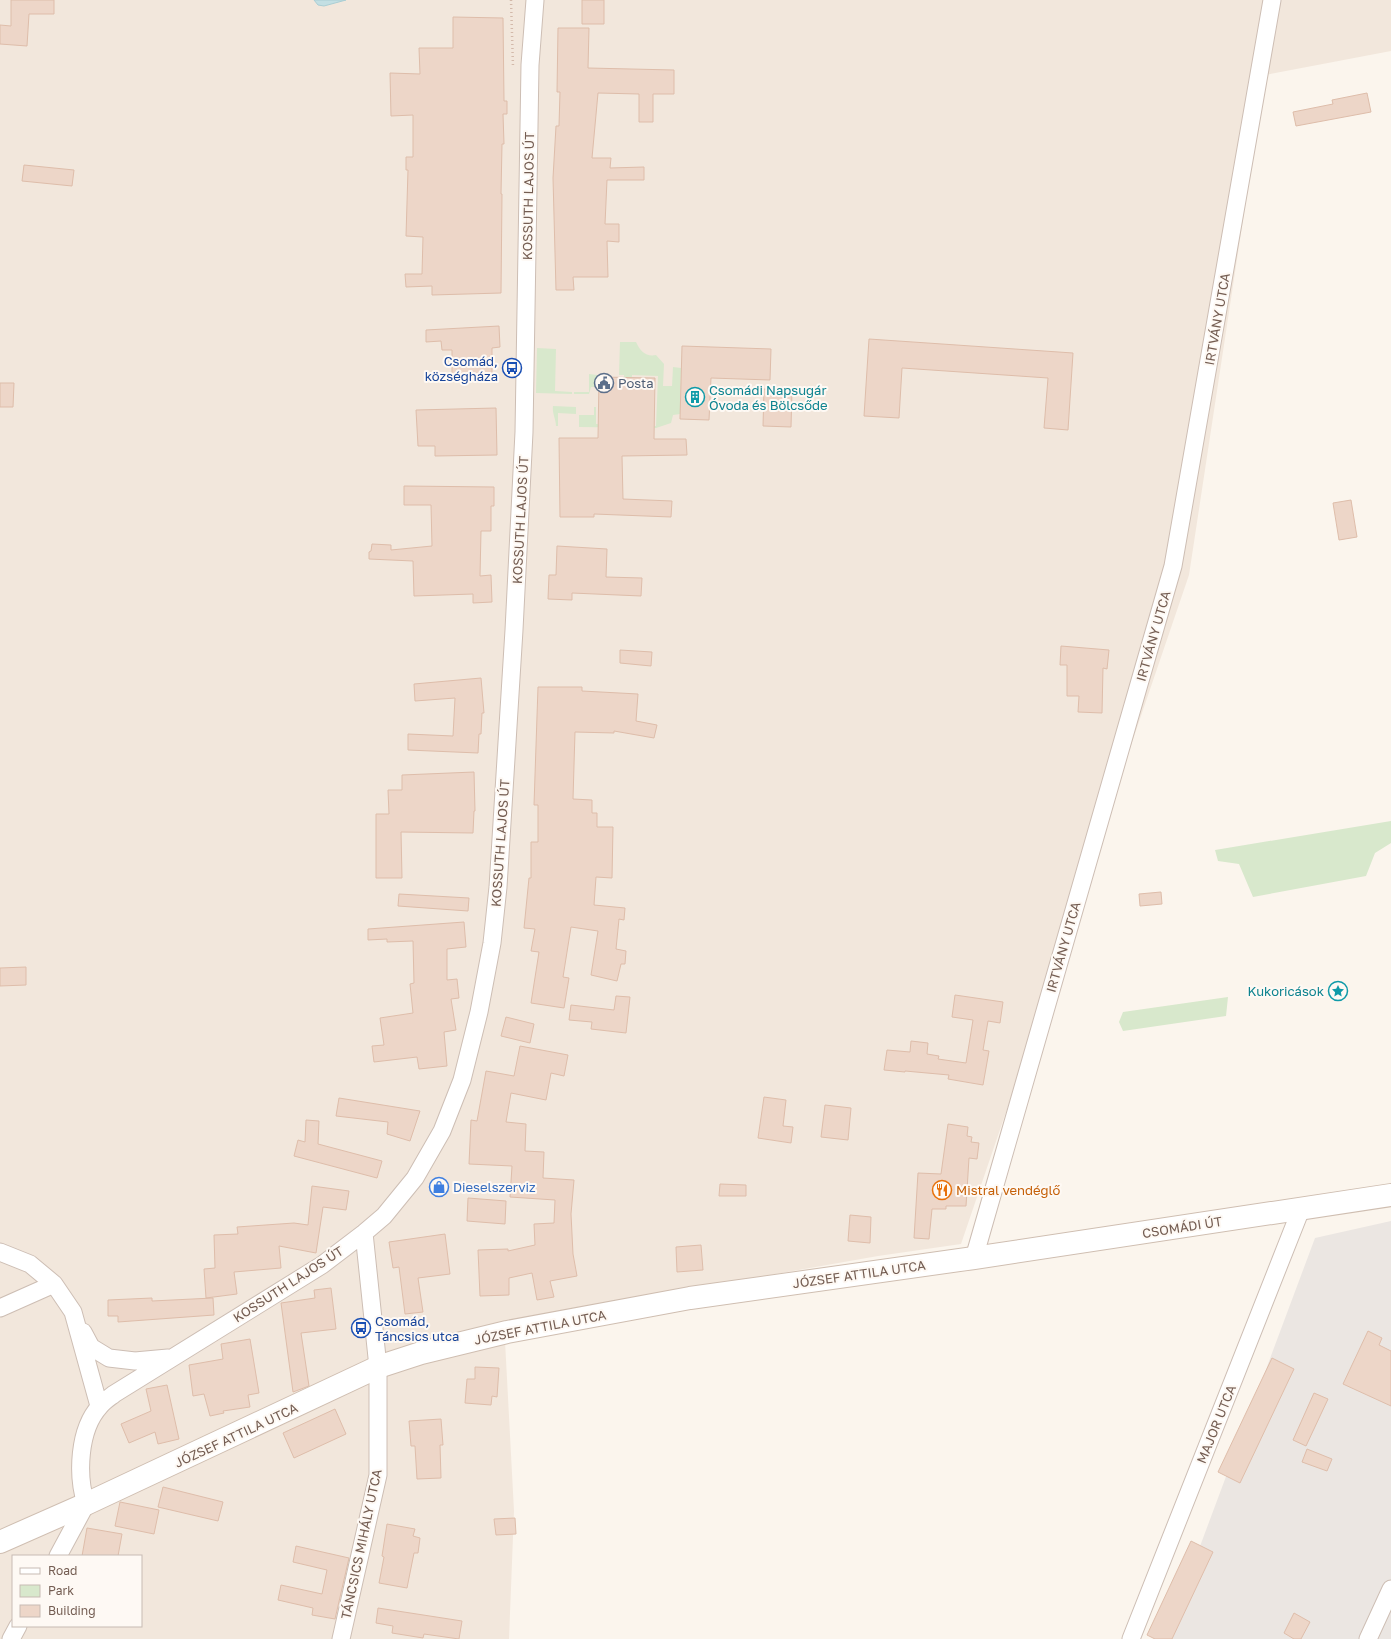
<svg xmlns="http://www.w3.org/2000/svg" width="1391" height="1639" viewBox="0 0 1391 1639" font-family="'Golos Text',sans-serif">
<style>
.residential{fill:#f2e7dc;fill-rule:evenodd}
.industrial{fill:#ebe6e2}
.green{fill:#d8e8cc}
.water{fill:#c3dfe3;stroke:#aaced4}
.building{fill:#edd6c8;stroke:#debdaa}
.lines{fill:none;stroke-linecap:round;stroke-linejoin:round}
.street-casing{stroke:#cdbeb4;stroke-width:19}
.secondary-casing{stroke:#cfbeb1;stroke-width:24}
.path{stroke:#d3b9aa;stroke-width:2.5;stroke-dasharray:1 3;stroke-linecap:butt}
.street{stroke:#fff;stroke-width:17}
.secondary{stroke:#fff;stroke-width:22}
.labels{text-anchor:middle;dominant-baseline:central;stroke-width:4;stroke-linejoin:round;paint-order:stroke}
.street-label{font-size:13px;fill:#745d52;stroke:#fef9f4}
.transit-label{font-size:13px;fill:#164399;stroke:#fef9f4;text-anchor:end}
.service-label{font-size:13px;fill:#4e5e75;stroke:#fef9f4;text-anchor:start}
.culture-label{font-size:13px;fill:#0d838f;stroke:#fef9f4;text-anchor:start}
.shop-label{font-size:13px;fill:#366cbe;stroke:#fef9f4;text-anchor:start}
.food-label{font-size:13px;fill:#c56008;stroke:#fef9f4;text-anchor:start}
</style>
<rect width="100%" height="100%" fill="#fbf5ed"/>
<path class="residential" d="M0 0H1391V51L1265 75 1189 575 961 1244 878 1256 504 1322 514 1511 509 1639H0ZM13 1556H141V1626H13Z"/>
<path class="industrial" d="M1391 1221V1639H1161L1193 1565 1315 1238Z"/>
<path class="green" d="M620 342H636C640 351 646 357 656 355L664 364 663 386H672L673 367 681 368 680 414 673 415 671 423 656 428 579 427V415H594V407H596V424L656 426 658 376 632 375 631 400H623L624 375H619Z
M537 348 556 349 555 391 572 392V394L536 393Z
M589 374 597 375V387H591L589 394H574V392H589Z
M553 406 576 407V414L558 413V426H556C556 419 552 414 553 406Z
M1391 821V843L1375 853 1366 876 1253 897 1239 864 1218 861 1215 850Z
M1228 997 1226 1016 1123 1031 1119 1022 1123 1012Z"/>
<path class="water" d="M314 0H346L324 6 318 5Z"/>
<path class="building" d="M11 0H54V14H29L27 46 0 44V25L11 26Z
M582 0H604V24H582Z
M453 17 503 18 504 101H507V114H503L504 144H502L501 194H502L501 293 432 295V286L406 287 405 274H422L423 237 406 236 408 170H406V157H413V115L391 116 390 73 420 74 419 48H453Z
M558 28H589L588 68 674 70V94H653V122H639V94L598 93 592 158H611L610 168 644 167V180H607L605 224H619V242L607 241 608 277H573L574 290H556L553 178 556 126H559L560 92H557Z
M1367 93 1371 112 1296 126 1293 112 1333 104 1332 100Z
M24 165 74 170 72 186 22 181Z
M499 326 500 347 492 348V375L452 376V350H442L441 341 426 342V330Z
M869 339 1073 353 1068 430 1044 428 1048 378 902 368 899 418 864 416Z
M682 346 771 349 770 380 711 378 709 420 680 419Z
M599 377 655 378 654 439H686L687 455 622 456 623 499 672 501 671 517 594 514V517H560L559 438H598Z
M0 383H14L13 407H0Z
M764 389 792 390 791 427 763 426Z
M496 408 497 455 435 456V446H418L416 410Z
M404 486 494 487V506H491V531H481L480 576 491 575 492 602 473 603V594L414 596 413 561 369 559V552L371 551 372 544 391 545V550L432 546 431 505H404Z
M1351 500 1357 537 1339 540 1333 503Z
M557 546 607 549 606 577 642 578 641 596 572 593V600L548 599 549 575H556Z
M1061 646 1109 650 1107 669 1103 668 1102 713 1078 712 1079 696H1067V665H1060Z
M620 650 652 652 651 666 620 663Z
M481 678 484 713H482L481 734H479L478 753 408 750V734L453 736 455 698 415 701 414 684Z
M538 687H582V691L638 694 636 721 657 725 654 738 614 731V733L575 732 573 799 592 800V813H597V827H613L612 878 596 877 594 905 625 908 624 920 619 919 616 949 626 951 625 964H621L617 981 591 975 598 931 571 927 563 977 569 978 564 1008 531 1003 539 952 531 951 535 929 524 928 529 878H531V842H538V805H534Z
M474 772 475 811H474L473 833 401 832 402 878H376V814H389L388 790H402V775Z
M1161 892 1162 904 1140 906 1139 894Z
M399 894 469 898 468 911 398 906Z
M464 922 466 947 447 949V980L457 979 459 998 451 999 456 1030 444 1032 447 1066 419 1069 417 1057 374 1062 372 1046 384 1045 380 1018 413 1013 410 984 414 983 413 941 387 942V939L368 940V929Z
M26 967V985L0 986V968Z
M955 995 1003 1002 1000 1023 988 1021 983 1050 989 1051 983 1085 948 1079 949 1075 905 1071V1072L884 1070 887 1050 910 1052 911 1041 928 1043 927 1054 939 1056 938 1059 966 1063 973 1020 952 1017Z
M616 996 630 997 626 1033 591 1029 592 1022 569 1020 571 1005 614 1010Z
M506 1017 534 1024 530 1043 501 1036Z
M520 1046 568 1055 564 1076 551 1073 546 1100 511 1093 506 1122 526 1124 525 1151 544 1152 543 1178 574 1180 571 1214 573 1254 577 1276 550 1281 554 1297 537 1300 532 1273 509 1278V1295L480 1296 478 1250 508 1249V1251L535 1245 534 1224 554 1223 555 1200 510 1197 512 1166 469 1164 471 1120 477 1121 486 1071 514 1076Z
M764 1097 786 1100 783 1126 793 1127 791 1143 758 1138Z
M339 1098 420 1111 410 1141 387 1134 388 1122 336 1116Z
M825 1105 851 1108 848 1140 821 1137Z
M306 1120 319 1121 318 1144 382 1161 377 1178 294 1156 298 1140 305 1142Z
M948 1124 968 1127 967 1136 972 1137 971 1142 979 1143 977 1159 969 1158 966 1206H946V1209H932L929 1239 914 1238 918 1173 941 1174Z
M720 1184 746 1185V1196H719Z
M312 1186 349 1191 346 1210 323 1207 316 1253 279 1246 281 1268 234 1272 237 1294 206 1298 204 1269 215 1268 214 1235 238 1234 237 1227 294 1223 308 1225Z
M468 1198 506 1201 505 1224 467 1221Z
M850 1215 871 1217 870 1243 848 1241Z
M445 1234 450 1274 418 1278 423 1312 405 1314 399 1267 393 1268 389 1242Z
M701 1245 703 1270 677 1272 676 1247Z
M331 1288 336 1329 301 1333 309 1386 293 1392 281 1303 315 1298 314 1290Z
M152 1298V1301L213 1298 214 1315 118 1322V1316H108V1300Z
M1368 1331 1382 1338 1379 1345 1391 1351V1406L1343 1384Z
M250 1339 259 1393 248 1395 250 1407 223 1411 224 1413 210 1416 204 1394 193 1396 189 1365 223 1359 221 1344Z
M1272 1358 1294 1369 1240 1483 1218 1472Z
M475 1367 499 1368 497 1397 492 1396 491 1405 465 1403 467 1379H475Z
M167 1385 179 1439 158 1444 155 1432 129 1443 121 1424 151 1411 146 1389Z
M1314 1393 1328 1399 1306 1446 1293 1440Z
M335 1409 346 1434 294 1458 283 1433Z
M441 1419 443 1445H440L441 1478 417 1479 415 1446H411L409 1421Z
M1307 1449 1332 1459 1327 1471 1302 1462Z
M163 1487 223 1502 218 1521 158 1507Z
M120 1502 159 1510 154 1534 115 1526Z
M515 1518 516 1534 496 1535 494 1519Z
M387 1524 415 1529 413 1536 420 1538 418 1553H414L407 1588 379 1583 384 1557 382 1556Z
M87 1528 122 1534 118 1556H82Z
M1191 1541 1213 1552 1172 1639H1155L1147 1635Z
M296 1546 349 1558 335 1619 312 1615 313 1608 278 1600 281 1585 322 1594 327 1570 293 1562Z
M378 1608 462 1621 459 1639 424 1634 423 1638 392 1633 393 1626 376 1623Z
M1294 1613 1310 1622 1301 1639H1294L1284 1633Z"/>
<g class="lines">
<defs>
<path id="street" d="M0 1252 30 1264 54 1284 73 1312 99 1406
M974 1258 1173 566 1272 0
M0 1308 54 1284
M83 1332 91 1347 109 1358 135 1361 168 1358
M58 1556 86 1504C77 1476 78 1430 100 1406 104 1401 109 1398 114 1394L322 1265 364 1233 384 1216 415 1178 442 1131 462 1080 479 1012 492 943 498 887 514 630 524 432 530 65 535 0
M11 1639 18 1626
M341 1639 378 1475V1367L364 1233
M1131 1639 1301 1209
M1368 1639 1391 1589"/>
<path id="secondary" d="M0 1542 86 1504 378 1367 421 1353 507 1332 690 1298 974 1258 1391 1195"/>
</defs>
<use href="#street" class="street-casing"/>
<use href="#secondary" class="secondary-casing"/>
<path class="path" d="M511 0 513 67"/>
<use href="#street" class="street"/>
<use href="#secondary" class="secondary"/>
</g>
<defs>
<symbol id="bus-ring" viewBox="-11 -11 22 22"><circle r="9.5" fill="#fef9f4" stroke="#1a4fb4" stroke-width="1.5"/><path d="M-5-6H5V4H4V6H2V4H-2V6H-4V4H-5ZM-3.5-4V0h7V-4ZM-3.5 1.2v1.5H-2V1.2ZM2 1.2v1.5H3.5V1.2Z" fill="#1a4fb4"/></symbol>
<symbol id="civic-ring" viewBox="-11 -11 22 22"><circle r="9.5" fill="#fef9f4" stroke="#5c6f8a" stroke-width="1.5"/><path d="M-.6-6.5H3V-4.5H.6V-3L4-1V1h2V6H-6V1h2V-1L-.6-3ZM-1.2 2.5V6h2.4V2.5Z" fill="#5c6f8a"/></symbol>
<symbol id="building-ring" viewBox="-11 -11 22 22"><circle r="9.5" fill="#fef9f4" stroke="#0f9aa8" stroke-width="1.5"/><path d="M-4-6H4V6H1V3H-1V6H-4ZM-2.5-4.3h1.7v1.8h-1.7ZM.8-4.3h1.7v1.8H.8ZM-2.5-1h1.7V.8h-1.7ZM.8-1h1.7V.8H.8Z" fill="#0f9aa8"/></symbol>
<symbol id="sight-ring" viewBox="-11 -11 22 22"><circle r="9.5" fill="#fef9f4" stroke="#0f9aa8" stroke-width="1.5"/><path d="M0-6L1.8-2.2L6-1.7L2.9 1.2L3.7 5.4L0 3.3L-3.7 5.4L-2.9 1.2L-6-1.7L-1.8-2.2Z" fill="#0f9aa8"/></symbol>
<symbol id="shop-ring" viewBox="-11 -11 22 22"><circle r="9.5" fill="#fef9f4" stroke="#3f7fe0" stroke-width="1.5"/><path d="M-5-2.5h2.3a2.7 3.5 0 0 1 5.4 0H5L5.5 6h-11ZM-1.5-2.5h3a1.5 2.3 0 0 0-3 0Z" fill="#3f7fe0"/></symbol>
<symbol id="restaurant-ring" viewBox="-11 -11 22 22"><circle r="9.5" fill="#fef9f4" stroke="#e8710a" stroke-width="1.5"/><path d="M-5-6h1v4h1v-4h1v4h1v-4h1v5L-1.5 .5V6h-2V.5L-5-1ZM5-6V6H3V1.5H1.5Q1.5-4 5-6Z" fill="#e8710a"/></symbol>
</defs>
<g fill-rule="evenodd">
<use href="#bus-ring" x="501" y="357" width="22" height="22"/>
<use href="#civic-ring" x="593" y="372" width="22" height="22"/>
<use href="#building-ring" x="684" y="386" width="22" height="22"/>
<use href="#sight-ring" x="1327" y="980" width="22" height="22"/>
<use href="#shop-ring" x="428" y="1176" width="22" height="22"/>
<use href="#restaurant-ring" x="931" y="1179" width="22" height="22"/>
<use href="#bus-ring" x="350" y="1317" width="22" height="22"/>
</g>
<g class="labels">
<g class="street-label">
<text transform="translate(528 196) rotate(-89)">KOSSUTH LAJOS ÚT</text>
<text transform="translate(1217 319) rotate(-80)">IRTVÁNY UTCA</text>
<text transform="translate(520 520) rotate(-87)">KOSSUTH LAJOS ÚT</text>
<text transform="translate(1153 636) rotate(-74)">IRTVÁNY UTCA</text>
<text transform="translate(500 843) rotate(-86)">KOSSUTH LAJOS ÚT</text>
<text transform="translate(1063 947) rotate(-74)">IRTVÁNY UTCA</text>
<text transform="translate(1182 1227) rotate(-9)">CSOMÁDI ÚT</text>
<text transform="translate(859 1274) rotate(-8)">JÓZSEF ATTILA UTCA</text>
<text transform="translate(288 1284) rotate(-33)">KOSSUTH LAJOS ÚT</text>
<text transform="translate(540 1327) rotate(-11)">JÓZSEF ATTILA UTCA</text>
<text transform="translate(1216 1424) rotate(-68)">MAJOR UTCA</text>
<text transform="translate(236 1435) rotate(-25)">JÓZSEF ATTILA UTCA</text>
<text transform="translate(361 1544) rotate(-78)">TÁNCSICS MIHÁLY UTCA</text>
</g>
<g class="transit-label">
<text x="498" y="361">Csomád,<tspan x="498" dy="15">községháza</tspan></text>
<text x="375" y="1321" text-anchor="start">Csomád,<tspan x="375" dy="15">Táncsics utca</tspan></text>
</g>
<g class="service-label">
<text x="618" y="383">Posta</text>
</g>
<g class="culture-label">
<text x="709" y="390">Csomádi Napsugár<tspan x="709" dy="15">Óvoda és Bölcsőde</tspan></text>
<text x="1324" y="991" text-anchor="end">Kukoricások</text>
</g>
<g class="shop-label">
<text x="453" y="1187">Dieselszerviz</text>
</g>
<g class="food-label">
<text x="956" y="1190">Mistral vendéglő</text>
</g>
</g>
<rect x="12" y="1555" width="130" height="72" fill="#fef9f4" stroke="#c7bbb3"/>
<rect x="20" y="1568" width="20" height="6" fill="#ffffff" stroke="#c7bbb3"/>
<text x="48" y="1575" font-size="12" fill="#745d52">Road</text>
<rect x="20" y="1585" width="20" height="12" fill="#d8e8cc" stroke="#c7bbb3"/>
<text x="48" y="1595" font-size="12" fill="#745d52">Park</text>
<rect x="20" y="1605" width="20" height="12" fill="#edd6c8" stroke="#c7bbb3"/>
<text x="48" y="1615" font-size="12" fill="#745d52">Building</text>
</svg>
